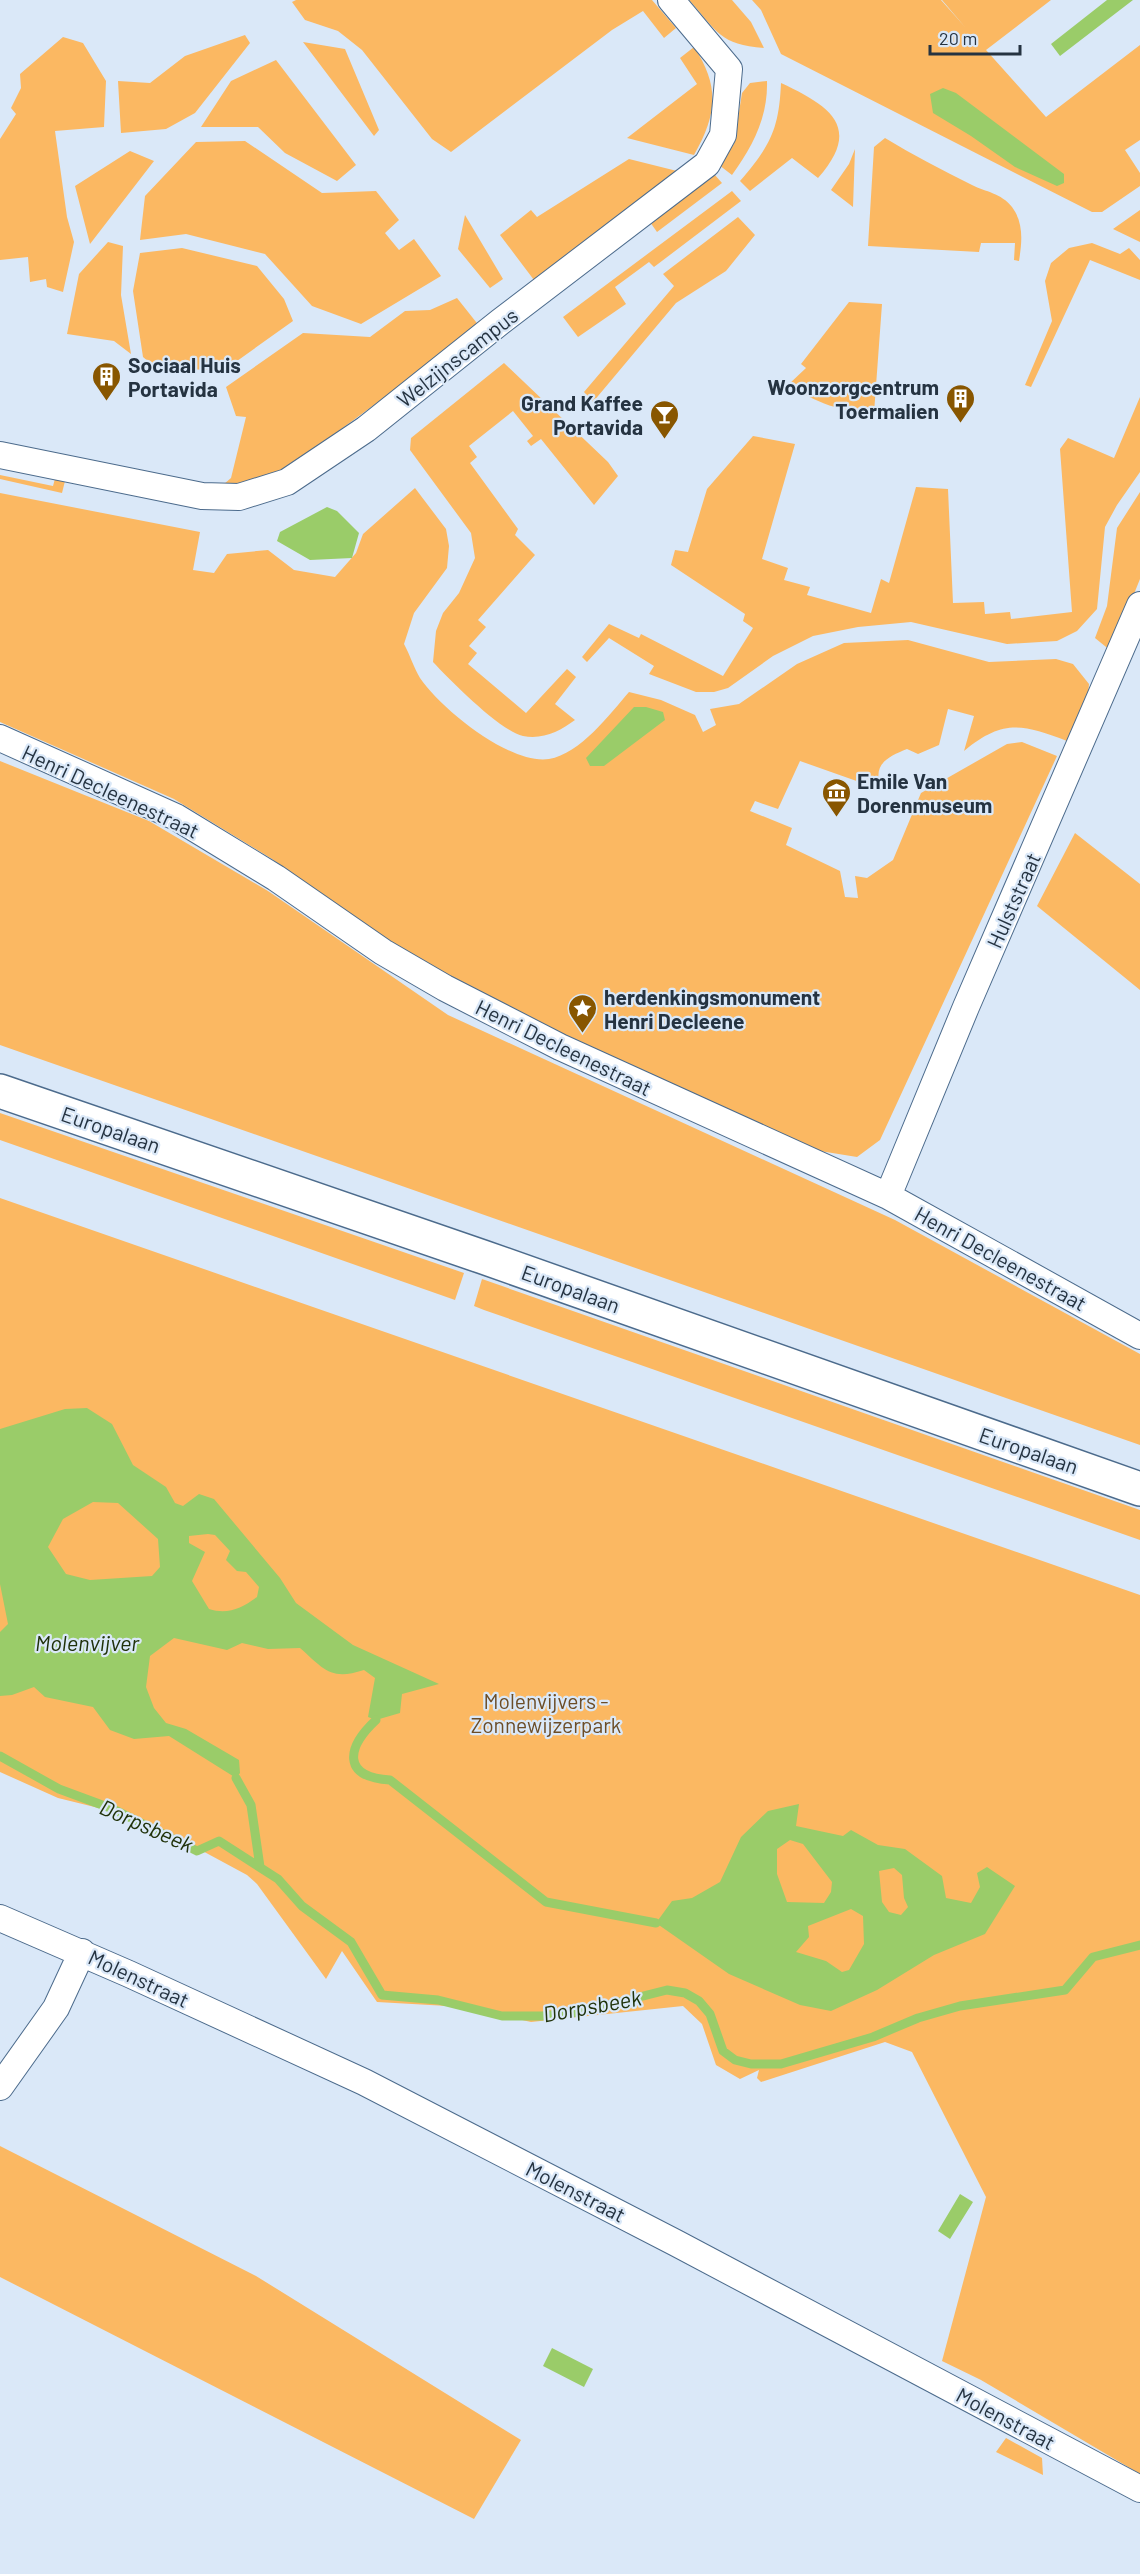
<svg xmlns="http://www.w3.org/2000/svg" width="1140" height="2574" viewBox="0 0 1140 2574" font-family="Barlow,sans-serif">
<style>
.green{fill:#fbb862}
.water{fill:#9acc69;fill-rule:evenodd}
.lines{fill:none;stroke-linecap:round;stroke-linejoin:round}
.stream{stroke:#9acc69;stroke-width:9}
.street-casing{stroke:#4c6b8c;stroke-width:28}
.secondary-casing{stroke:#4c6b8c;stroke-width:36}
.street{stroke:#fff;stroke-width:26}
.secondary{stroke:#fff;stroke-width:33}
.labels{text-anchor:middle;dominant-baseline:central;stroke-width:4.5;stroke-linejoin:round;paint-order:stroke}
.street-label{font-size:21px;fill:#253341;stroke:#dae8f8}
.poi-label{font-size:21px;font-weight:bold;fill:#253341;stroke:#dae8f8;text-anchor:start}
.park-label{font-size:21px;fill:#6c4d27;stroke:#dae8f8}
.water-label{font-size:22px;font-style:italic;fill:#20320a;stroke:#dae8f8}
</style>
<rect width="100%" height="100%" fill="#dae8f8"/>
<path class="green" d="M296 0H652L676 28 664 38 643 11 612 30 451 152 432 139 362 50 338 31 305 20 292 2Z
M689 0H732L751 22 764 48C720 45 717 31 689 0Z
M752 0H941L965 27 942 0H1051L986 50 1046 117 1140 45V140L1125 150 1140 173V186L1102 212H1092L781 54 761 10Z
M245 35 250 43 195 113 166 129 121 133 118 81 150 83 185 56Z
M63 37 83 43 106 81 104 127 55 131 67 217 74 242 63 292 47 287 46 279 30 282 28 257 0 260V139L16 114 11 108 21 88 20 74Z
M303 42 345 49 379 130 374 136Z
M694 47C720 86 717 115 694 155L627 138 697 84 680 58Z
M276 60 356 165 337 181 285 153 258 127H201L231 81Z
M767 81C768 117 753 146 732 175L719 165 734 144 742 93 750 83Z
M781 83C830 106 863 127 818 178L792 158 750 191 740 181C770 146 779 130 781 83Z
M885 138C913 155 942 170 972 185 986 192 1001 193 1012 207 1024 223 1022 242 1019 261L1014 260 1015 243H981L979 252 868 246 874 147Z
M245 141 322 193 376 191 399 220 385 233 399 250 414 239 441 276 361 324 312 306 265 254 186 234 140 240 145 196 196 142Z
M855 149 853 207 831 190 849 164Z
M130 151 154 161 90 244 75 186Z
M629 159 685 173 537 284 500 235 531 210 537 217Z
M714 174 722 183 657 232 650 222Z
M732 191 741 201 654 267 649 262 615 287 626 304 578 337 563 317Z
M1140 210V242L1113 229Z
M465 215 503 279 490 288 458 249Z
M738 217 755 235 726 271 676 303 593 402 584 392 674 286 663 274Z
M108 242 123 246 121 295 131 354 114 341 67 334 79 274Z
M1092 243 1120 254 1129 248 1140 260V280L1090 260 1031 387 1025 385 1052 321 1045 281 1051 263 1069 248Z
M182 248 257 266 284 299 293 321 223 371 155 367 143 357 133 291 140 253Z
M457 298 480 327 276 477 226 487 224 484 231 478 246 417 236 416 226 387 303 333 370 337 405 311 430 310Z
M849 302 882 304 874 413C843 413 815 402 788 385L806 368 801 364Z
M504 363 608 462 618 476 594 505 541 439 531 446 527 441 533 436 513 411 469 446 477 457 470 463 518 529 515 535 535 555 478 620 486 627 469 646 477 653 468 664 526 713 567 669 576 677 555 704 575 720C560 731 543 740 523 736 500 731 450 680 433 662L436 631 443 613 459 593 475 558 471 533 410 450 411 438Z
M1140 397V472L1117 505 1105 527 1097 609 1077 631 1057 641 1007 644 911 622 858 627 813 636 773 656 728 688 714 692H696L649 674 654 666 609 638 587 662 582 657 609 624 639 638 641 634 723 676 753 628 743 621 745 614 671 565 675 550 688 552 707 489 753 436 795 444 762 559 788 568 784 580 810 587 807 595 871 613 881 579 889 583 916 487 948 489 953 603 984 602 985 614 1010 612 1011 619 1072 612 1060 449 1068 438 1114 458Z
M0 475 53 486 56 475 66 477 62 493 0 479Z
M415 488 446 529 449 546 447 568 414 613 404 644C410 655 414 668 420 678 441 709 510 765 549 759 580 754 610 714 629 692L661 700 695 715 703 732 716 725 710 709 739 704 797 664 844 643 908 640 989 662 1056 659 1073 664 1089 684 1088 695 1067 741C1022 724 1003 719 964 751L974 716 948 709 939 745 918 754 907 749C887 757 871 765 882 790L800 761 778 809 755 801 750 811 792 828 786 845 840 871 845 897 858 898 855 876 867 878 893 860 921 793 1007 744 1022 742 1057 756 880 1140 857 1157 820 1151 579 1043 397 948 272 859 174 799 0 722V493L200 532 193 570 214 573 227 554 268 550 294 570 335 577 356 553 363 534Z
M1140 492V579L1111 651 1095 638 1107 606 1117 528Z
M0 761 149 821 268 891 448 1015 895 1220 1140 1354V1445L0 1045Z
M1075 833 1140 884V990L1037 906Z
M0 1113 464 1273 455 1300 0 1140Z
M0 1198 1140 1595V2474L981 2380 942 2361 986 2197 912 2052 885 2042 761 2082 757 2078 759 2070 740 2079 716 2065 702 2024 683 2006 531 2022 465 2007 377 2002 342 1951 326 1979 257 1884 247 1875 197 1848 157 1834 115 1812 58 1798 0 1772Z
M482 1279 1140 1510V1540L484 1310 474 1306Z
M0 2146 256 2276 521 2440 474 2519 0 2277Z
M1006 2438 1042 2458 1043 2475 996 2452Z"/>
<path class="water" d="M1107 0H1133L1060 56 1051 44Z
M943 88 956 93 1064 174V183L1057 186 1015 167 971 136 933 113 930 94Z
M327 507 337 511 359 533 352 558 310 560 277 541 280 532Z
M634 707H646L663 712 665 720 604 766H590L586 758Z
M87 1408 112 1424 133 1465 166 1487 175 1503 183 1506 199 1494 214 1499 280 1578 296 1603 353 1645 439 1684 402 1694 400 1713 376 1720 368 1717 375 1678 364 1670C330 1681 324 1669 300 1648L268 1649 242 1643 227 1650 174 1638 150 1656 146 1687 154 1708 166 1723 186 1729 239 1760 240 1773 236 1778 169 1736 134 1739 110 1730 93 1707 45 1697 34 1687 12 1695 0 1696V1632L8 1624 0 1584V1429L65 1409ZM93 1502 118 1503 158 1539 160 1567 152 1576 90 1580 66 1574 48 1547 63 1519ZM208 1534 215 1535 230 1551 226 1560 237 1571 246 1572 259 1587 257 1597C242 1608 228 1615 209 1609L192 1581 205 1552 189 1543V1536Z
M799 1804 796 1826 843 1836 851 1830 878 1845 905 1849 942 1876 946 1898 971 1903 980 1887 977 1873 987 1867 1015 1886 985 1934 934 1955 877 1990 831 2011 800 2005 729 1974 656 1923 672 1901 692 1898 720 1882 741 1837 768 1811ZM790 1840 803 1844 832 1882 831 1892 824 1903 787 1902 777 1874V1849ZM894 1868 902 1875 904 1898 908 1907 901 1915 889 1912 882 1902 879 1871ZM851 1909 863 1916 864 1944 849 1970 842 1972 826 1961 796 1952 809 1937 808 1926Z
M960 2194 973 2202 950 2239 938 2231Z
M552 2348 593 2369 584 2387 543 2366Z"/>
<g class="lines">
<path class="stream" d="M376 1720C346 1748 342 1777 390 1780L546 1902 656 1923
M0 1756 59 1789 113 1809 197 1851 219 1841 278 1879 302 1906 351 1942 382 1995 438 2000 502 2016H542L580 2012 667 1990 685 1993 699 2001 710 2014 723 2051 735 2060 751 2064H781L873 2037 918 2018 960 2006 1065 1990 1093 1957 1140 1945
M236 1778 251 1805 260 1867"/>
<defs>
<path id="street" d="M0 455 202 496 239 497 287 482 366 429 500 322 707 164 723 135 729 69 671 0
M0 738 176 817 276 878 383 952 445 988 560 1047 888 1196 1140 1336
M888 1196 966 1007 1140 605
M0 1918 129 1974 364 2082 676 2243 1140 2489
M0 2087 56 2008 82 1952"/>
<path id="secondary" d="M0 1091 483 1257 1140 1489"/>
</defs>
<use href="#street" class="street-casing"/>
<use href="#secondary" class="secondary-casing"/>
<use href="#street" class="street"/>
<use href="#secondary" class="secondary"/>
</g>
<defs>
<symbol id="building-pin" viewBox="-11 -11 22 30"><path d="M0 17L-7.5 6A9.5 9.5 0 1 1 7.5 6Z" fill="#885600" stroke="#dae8f8"/><path d="M-4-6H4V6H1V3H-1V6H-4ZM-2.5-4.3h1.7v1.8h-1.7ZM.8-4.3h1.7v1.8H.8ZM-2.5-1h1.7V.8h-1.7ZM.8-1h1.7V.8H.8Z" fill="#fff"/></symbol>
<symbol id="bar-pin" viewBox="-11 -11 22 30"><path d="M0 17L-7.5 6A9.5 9.5 0 1 1 7.5 6Z" fill="#885600" stroke="#dae8f8"/><path d="M-6-5H6L.8 .8V4.5H3.5V6h-7V4.5H-.8V.8Z" fill="#fff"/></symbol>
<symbol id="museum-pin" viewBox="-11 -11 22 30"><path d="M0 17L-7.5 6A9.5 9.5 0 1 1 7.5 6Z" fill="#885600" stroke="#dae8f8"/><path d="M0-6L6-3V-2H-6V-3ZM-5-1h2V3h-2ZM-1-1h2V3h-2ZM3-1h2V3H3ZM-6 4H6V6H-6Z" fill="#fff"/></symbol>
<symbol id="sight-pin" viewBox="-11 -11 22 30"><path d="M0 17L-7.5 6A9.5 9.5 0 1 1 7.5 6Z" fill="#885600" stroke="#dae8f8"/><path d="M0-6L1.8-2.2L6-1.7L2.9 1.2L3.7 5.4L0 3.3L-3.7 5.4L-2.9 1.2L-6-1.7L-1.8-2.2Z" fill="#fff"/></symbol>
</defs>
<g fill-rule="evenodd">
<use href="#building-pin" x="90" y="360" width="33" height="45"/>
<use href="#building-pin" x="944" y="382" width="33" height="45"/>
<use href="#bar-pin" x="648" y="398" width="33" height="45"/>
<use href="#museum-pin" x="820" y="776" width="33" height="45"/>
<use href="#sight-pin" x="566" y="992" width="33" height="45"/>
</g>
<g class="labels">
<g class="street-label">
<text transform="translate(457 357) rotate(-38)">Welzijnscampus</text>
<text transform="translate(111 791) rotate(25)">Henri Decleenestraat</text>
<text transform="translate(1013 900) rotate(-66)">Hulststraat</text>
<text transform="translate(564 1047) rotate(26)">Henri Decleenestraat</text>
<text transform="translate(111 1129) rotate(19)">Europalaan</text>
<text transform="translate(1001 1258) rotate(29)">Henri Decleenestraat</text>
<text transform="translate(571 1288) rotate(20)">Europalaan</text>
<text transform="translate(1029 1450) rotate(19)">Europalaan</text>
<text transform="translate(139 1978) rotate(25)">Molenstraat</text>
<text transform="translate(576 2191) rotate(27)">Molenstraat</text>
<text transform="translate(1006 2418) rotate(28)">Molenstraat</text>
</g>
<g class="poi-label">
<text x="128" y="364">Sociaal Huis<tspan x="128" dy="24">Portavida</tspan></text>
<text x="939" y="386" text-anchor="end">Woonzorgcentrum<tspan x="939" dy="24">Toermalien</tspan></text>
<text x="643" y="402" text-anchor="end">Grand Kaffee<tspan x="643" dy="24">Portavida</tspan></text>
<text x="857" y="780">Emile Van<tspan x="857" dy="24">Dorenmuseum</tspan></text>
<text x="604" y="996">herdenkingsmonument<tspan x="604" dy="24">Henri Decleene</tspan></text>
</g>
<g class="park-label">
<text x="546" y="1700">Molenvijvers -<tspan x="546" dy="24">Zonnewijzerpark</tspan></text>
</g>
<g class="water-label">
<text x="87" y="1642">Molenvijver</text>
<text transform="translate(147 1825) rotate(24)">Dorpsbeek</text>
<text transform="translate(592 2005) rotate(-10)">Dorpsbeek</text>
</g>
</g>
<path d="M930 45v9h90v-9" fill="none" stroke="#253341" stroke-width="3"/>
<text x="939" y="45" font-size="18" fill="#253341" stroke="#dae8f8" stroke-width="4.5" paint-order="stroke">20 m</text>
</svg>
